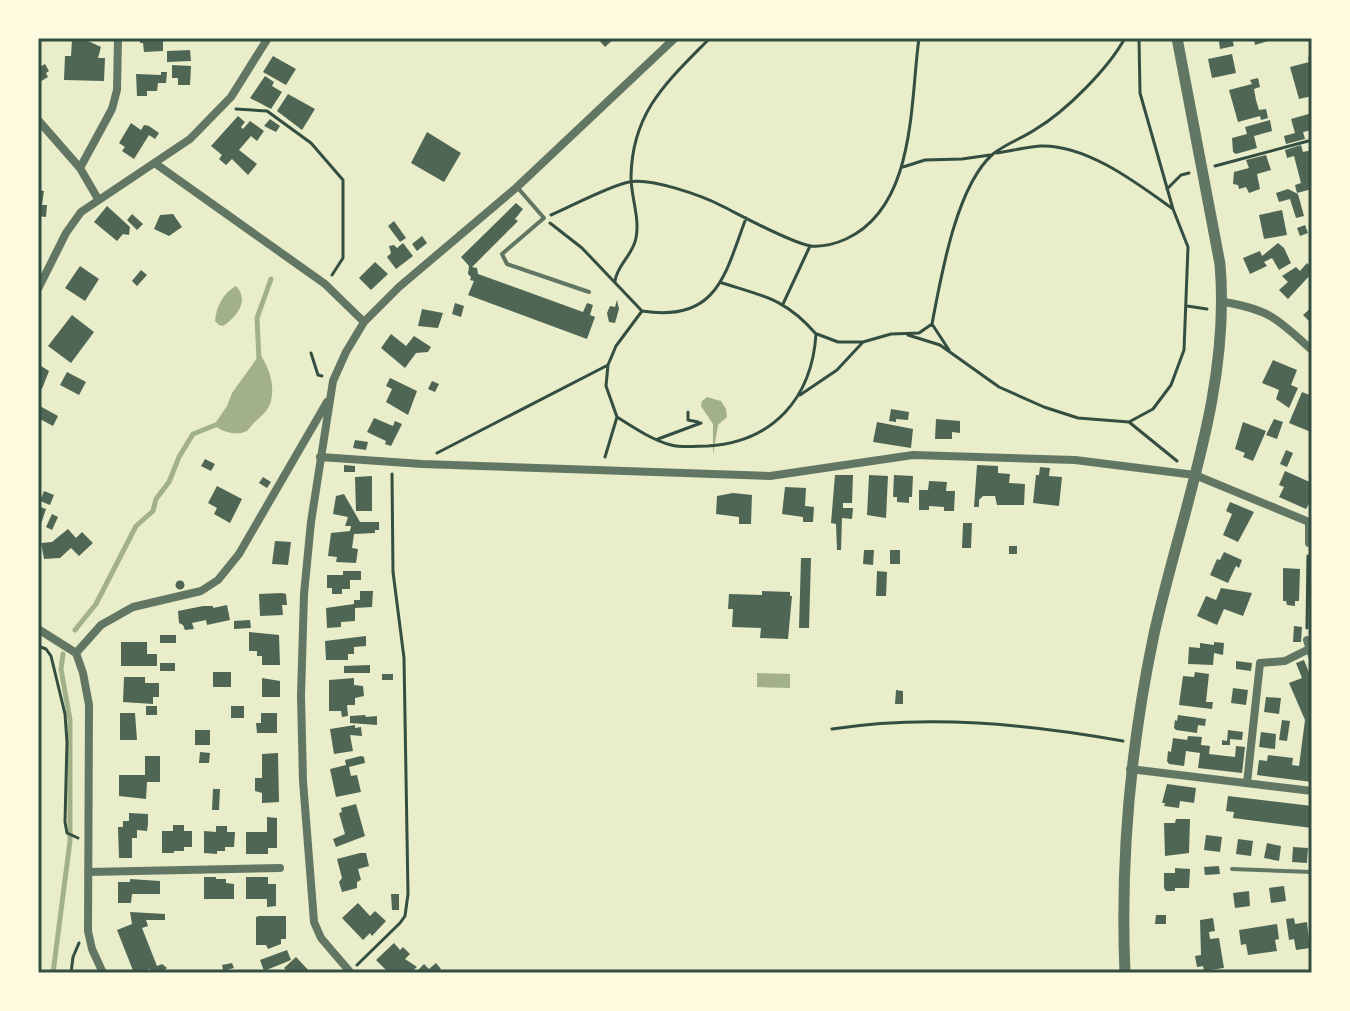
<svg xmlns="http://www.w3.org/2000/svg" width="1350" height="1011" viewBox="0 0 1350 1011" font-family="Rubik,sans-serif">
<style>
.water{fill:#a3b18a}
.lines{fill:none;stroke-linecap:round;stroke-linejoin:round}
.stream{stroke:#a3b18a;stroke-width:5}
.building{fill:#4f6655}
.path{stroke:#344e41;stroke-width:3}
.service{stroke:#617663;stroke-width:4}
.minor{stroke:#617663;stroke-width:8}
.tertiary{stroke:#617663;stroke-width:11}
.neatline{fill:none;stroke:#344e41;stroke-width:3}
</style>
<rect width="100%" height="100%" fill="#e9edc9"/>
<path class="water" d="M236 286C250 300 237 317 223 326L219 325 215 321C216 307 224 292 236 286Z
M260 354C269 368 275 384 271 401 268 411 263 414 256 421 253 423 251 427 248 430 240 437 221 432 214 425L227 406 232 393Z
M707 397 721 401 726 409 727 417 718 425 713 455V424L701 406 702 401Z
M757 673 790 674V688L757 687Z"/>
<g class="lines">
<path class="stream" d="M259 360 257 318 271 279
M75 630 96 604 136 526 153 511 156 499 169 482 179 457 193 434 218 424
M53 973 70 841V720L61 669 63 654"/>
</g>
<path class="building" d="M140 38H168V41H163V51L144 52 143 43H140Z
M597 38H615L605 47Z
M1254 38H1268V41L1255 45Z
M1232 39 1234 46 1220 49 1219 41Z
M72 40H86L101 47 98 58H105L104 81 64 80 65 56H71Z
M190 50 191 61 167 62V51Z
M1232 54 1236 73 1212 78 1208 59Z
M273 56 296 69 286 85 263 72Z
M1312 56V96L1299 99 1290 67 1309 62 1308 57Z
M45 64 49 71 46 73 48 77 38 83V68Z
M172 65 191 66 190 85H178V78H172Z
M161 72H167L166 83H158L157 91H147V96H137L136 74 161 75Z
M265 76 274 82 272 86 282 92 271 109 250 98Z
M1258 78 1260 87 1254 89 1256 100 1259 110 1266 109 1268 118 1261 120 1260 116 1238 122 1229 90 1252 84 1250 80Z
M288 94 315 109 302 130 277 111Z
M1312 113V130L1303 132 1305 139 1286 144 1284 136 1295 133 1291 119Z
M238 116 245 122 241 127 243 129 250 121 264 131 257 141 251 136 239 150 257 164 248 175 232 159 226 165 219 159 222 155 211 146Z
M270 119 280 126 276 132 264 126Z
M1270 120 1272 131 1254 136 1257 148 1236 154 1233 152 1232 138 1247 134 1245 127Z
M131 123 141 130 144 125 149 126 159 133 155 139 149 135 134 159 122 151 125 147 119 143Z
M427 132 461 153 444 182 411 163Z
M1301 145 1303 152 1312 150V189L1297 193 1295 185 1301 183 1294 156 1287 158 1285 150Z
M1266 155 1271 170 1257 174 1260 189 1249 193 1246 187 1239 189 1238 185 1233 184 1234 172 1249 168 1246 160Z
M1288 189 1298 194 1304 216 1296 218 1290 199 1279 202 1276 193Z
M38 190 44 191 42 205H47L46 217 38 216Z
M516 203 523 209 515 219 518 221 472 267 477 268 478 274 583 312 587 303 593 305 590 315 595 317 587 339 468 295 474 281 470 280 471 277 468 274 469 266 461 257Z
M107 206 130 227 129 235 123 234 117 241 94 222Z
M1282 210 1287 235 1264 239 1259 215Z
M132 214 143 224 137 230 127 220Z
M173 214 182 227 169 236 154 229 160 215Z
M394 221 406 238 400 242 388 226Z
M1305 225 1308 233 1300 236 1297 228Z
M422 236 427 243 417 251 412 244Z
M403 243 413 256 396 269 387 257 391 253 389 246 394 245 397 248Z
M1278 243 1284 248 1291 263 1279 270 1272 258 1264 262 1267 266 1250 274 1243 258 1260 251 1262 256Z
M375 262 388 274 371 290 359 278Z
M1307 263 1312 268V273L1288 299 1279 290 1288 282 1282 276 1296 267 1300 271Z
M80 266 99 279 85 301 65 288Z
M141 270 147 275 137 286 132 281Z
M617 300 619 309 615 323 609 322 607 313 610 306 615 307Z
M455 303 464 306 461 317 452 314Z
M1312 307V324L1303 315Z
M422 309 443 313 438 328 418 326Z
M72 315 94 332 71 363 48 346Z
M391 334 406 346 414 336 431 347 428 352 416 353 405 368 381 348Z
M1273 360 1297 370 1291 385 1298 388 1289 408 1276 399 1279 390 1262 383Z
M38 364 49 371 42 389 38 387Z
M67 372 86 382 79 395 60 385Z
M390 378 417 391 408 415 386 402 392 389 386 386Z
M432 381 439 384 435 392 428 389Z
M1302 392 1312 396 1311 432 1289 423Z
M38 405 58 416 53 426 38 418Z
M891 409 909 412 908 420 896 419V422L889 421Z
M374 418 393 426 395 421 402 424 391 446 385 444 386 441 367 432Z
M936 419 960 421V433L952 432V439H935Z
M1274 419 1283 422 1277 439 1266 435Z
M877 422 913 429 911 448 873 442Z
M1243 422 1266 431 1253 461 1243 457 1245 453 1235 449Z
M355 440 368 442 366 450 353 448Z
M1286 450 1293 453 1287 467 1280 464Z
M205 459 215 464 211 471 201 466Z
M344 465 355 466V472H344Z
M977 465 998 466V473L1010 474 1009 483 1025 484 1024 505H997L995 496H983L979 500V507H974Z
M1040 467 1050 468 1049 476 1062 477 1059 506 1033 503 1036 475H1039Z
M1285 471 1312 483V499L1306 509 1279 497 1284 487 1279 485Z
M835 475H853L852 503H843V508H853L852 519 842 518 841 550H837L836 524 831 523Z
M869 475 888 476 886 518 867 515Z
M894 475 913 476 912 497H909V503L897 502V497H893Z
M372 476V511H356L355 477Z
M263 477 271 482 267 488 259 483Z
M929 481 947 482 946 491H955L954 511H944V507L929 506V510H919V490H928Z
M217 486 242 499 230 523 214 514 217 508 208 503Z
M785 487 806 488 805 506 814 507 813 522H803V517L782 514Z
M44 491 54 495 50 505 40 501Z
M733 493 752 495 751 524H739V517L716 514 717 496Z
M344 494 360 522H379V530H375V533L354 534 352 548 358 549 356 563 336 562 337 557 328 556 331 533 350 531 351 526H345L348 517 333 514 336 496Z
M1230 502 1254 512 1238 542 1223 535 1232 514 1226 511Z
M38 506 46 509 38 533Z
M52 514 58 517 52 530 46 527Z
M963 523H972L971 548H962Z
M68 529 76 538 82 532 93 543 79 556 71 548 60 558 44 559 41 543 52 542Z
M275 541 291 542 288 565 272 564Z
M1009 546H1017V554H1009Z
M864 550H874L873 565 863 564Z
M890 550H900V564H890Z
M1224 552 1242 560 1239 568 1236 566 1228 583 1210 575 1217 559 1220 560Z
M801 558H811L809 628H799Z
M1283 568 1300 569 1299 601H1295V606L1287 605 1286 601H1283Z
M343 571H361V580H350V589H342V594H332V588H327V575H343Z
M877 571 887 572 886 596H876Z
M175.5 585a4.5 4.5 0 1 1 9 0a4.5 4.5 0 1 1-9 0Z
M1221 588 1252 593 1243 616 1224 609 1217 625 1197 616 1206 596 1216 600Z
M360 591H373L372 607 355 608V621L341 622V627L327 628 326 608 354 604V600H360Z
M762 591 790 592V596H792L788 639 760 638 761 628 732 627 733 609H728L729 594 762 595Z
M282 593 286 594 287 605H282L283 615 260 616 259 594Z
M227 605 230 620 207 625 206 620 192 623 194 629 185 630 183 625 179 623 178 611 203 606H213V608Z
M250 620 251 628 234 629V621Z
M1294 626 1302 627 1301 642H1293Z
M249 632 279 635 280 665H262V656H257V651H249Z
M160 635H176V643H160Z
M366 636V646L354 647V654H348V660H326L325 641Z
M121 642H147V654H157V666H121Z
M1214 642 1224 643 1223 655 1214 653 1213 665 1188 664 1189 647 1200 648V643L1214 645Z
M1304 660 1312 680V782L1257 775 1259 760 1267 761 1268 755 1293 758 1292 765 1299 766 1305 720 1289 683 1302 678 1296 663Z
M1236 661 1252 663 1251 671 1236 669Z
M160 663H175V671H160Z
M370 665V673H344V666Z
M213 672H231V687H213Z
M1195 672 1209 674 1206 702H1213L1212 709 1179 705 1183 676 1194 677Z
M382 674H393V680H382Z
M124 677H145V683H159V697H153V704L123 702Z
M262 678 280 681V697H262Z
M354 678V685L363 686 364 696 355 698V705H347L348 716 342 717 341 711H329V680Z
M1233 688 1248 690 1246 705 1231 703Z
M896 690 903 691V704H895Z
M1266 697 1281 698 1279 714 1264 712Z
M146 706H157V715H146Z
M231 706H244V718H231Z
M120 713H135L137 740H120Z
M261 713H277V733H257L256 723H261Z
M365 715 366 717 377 716V725L350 723V716Z
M1178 715 1206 719 1205 726 1198 725 1197 733 1176 730 1174 728 1175 720 1177 721Z
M1282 720 1290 721 1287 741 1279 740Z
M355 725V728L361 727 362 736 350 735 353 751 334 754 330 729Z
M195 730H210V745H195Z
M1228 730 1243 732 1242 740 1230 739V745H1222V740L1227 741Z
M1261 732 1276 734 1275 749 1259 747Z
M1188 736 1202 737 1201 745 1210 746 1209 754 1235 757 1236 746 1245 747 1242 773 1198 768 1200 753 1186 751 1184 766 1169 764 1167 761 1168 751 1171 752 1173 738 1187 740Z
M200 752 210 753 209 763H199Z
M278 753 279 802 262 803V793L255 791V778H262V754Z
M145 756H160V782H147L146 799 119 796V775H145Z
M361 756 364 757 365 763 349 767 351 776 357 775 361 792 336 797 330 769 346 765 345 760Z
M1167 784 1196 788 1194 803 1180 801 1179 808 1164 806 1165 803H1162Z
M213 789H220L219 810H212Z
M1228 796 1312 806V828L1233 818 1234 812 1226 811Z
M356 804 365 836 336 847 333 839 345 834 339 813 342 812 341 808Z
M129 813 148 814V824L147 831 137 830V838H132V858H119L118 827H123V821H129Z
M267 817 277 818V848H268V854H246V832H267Z
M1176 819H1190L1189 853 1165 856 1164 823H1175Z
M173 825H184V831H192V847H184V851H174V853H162V831H173Z
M216 826H227V832H235L234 847H225V851H217V854L204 853V831L216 832Z
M1206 835 1222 837 1220 852 1204 850Z
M1238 839 1253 841 1251 856 1236 854Z
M1267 843 1281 846 1279 861 1264 858Z
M1293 847 1308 848 1307 863 1292 862Z
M360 853H366L369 866 358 869 361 880 357 882V888L342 892 339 882 342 878 337 859Z
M1219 866 1220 874 1205 875 1204 867Z
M1175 868 1190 869 1189 888H1175V891H1166L1164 888V873H1175Z
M204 877H216V879H226V883L234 884V899H204Z
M246 877H268V884H276V906L267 907V899H246Z
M130 879 160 881V894H132L131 903H118V882H130Z
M1284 886 1286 901 1271 903 1269 888Z
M1249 891 1250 906 1235 908 1233 893Z
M391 894H399V910H392Z
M358 903 370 916 375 911 386 921 372 936 370 933 363 940 342 918Z
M130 912 165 914V920H146L148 926 142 928 157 966 162 964 167 968 162 973H152L150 969 134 973 117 930 132 924Z
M1156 915H1166V924H1155Z
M259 916H286V939H281V944L268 949 266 945H256V917Z
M1213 918 1215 931 1209 932 1210 939 1219 938 1224 968 1204 971 1203 966 1197 967 1195 956 1201 955 1200 920Z
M1294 918 1295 924 1307 922 1310 948 1296 950 1294 939 1289 940 1286 919Z
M1277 924 1279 939 1275 940 1277 951 1248 955 1246 944 1241 945 1239 930Z
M394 943 400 950 403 947 410 954 405 959 417 967 410 973H389L376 960Z
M287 950 291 960 264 971 260 960Z
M296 957 311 973H289L284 968Z
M232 963 234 968 223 971 222 965Z
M436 963 441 969 436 973H415L424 964 429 969Z"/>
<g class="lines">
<path class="path" d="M236 109 267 111 311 143 343 180V258L332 275
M997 153C1011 151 1026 147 1040 146 1086 144 1137 183 1173 209
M1215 166 1312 140
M903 167 925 160 962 159 990 155
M1167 189 1181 175 1189 173
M551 215C572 206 609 186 629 182 650 177 703 196 722 206 742 216 791 243 811 246 823 247 835 244 846 239 916 207 910 103 919 38
M550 223 582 248 642 311
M615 281C617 265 633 255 636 238 640 218 631 197 631 177 632 111 668 81 710 38
M783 304 810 246
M1187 306 1207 309
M817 334 838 342H863
M908 335 940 345 999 387 1044 407 1078 418 1129 422 1177 461
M949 350 932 324C941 277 956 186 993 154 1005 144 1023 138 1036 129 1066 111 1108 69 1125 38
M311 353 318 375 322 376
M800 395 837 370 863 342 891 334 919 333 932 324
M688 412V420L698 422
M617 417C633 427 652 440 671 445 683 448 696 446 708 446 773 442 812 398 816 334 786 299 764 296 722 283
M1129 422 1153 409 1171 385 1184 350 1188 247 1173 209 1140 93 1139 38
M658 439 701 423
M437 453 608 365
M605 457 617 417 606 386 608 365 616 346 642 311C717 323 725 275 746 218
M1307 628 1308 556
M38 646 46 649 51 656 65 714 67 742 65 822 67 833 78 838
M832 729C928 714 1027 724 1123 741
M357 965 400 923 405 916 408 894 404 658 393 572 392 474
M71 973 73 957 79 943"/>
<path class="service" d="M517 187 544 218 502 254 507 264 589 292
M1232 869 1312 872"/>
<path class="minor" d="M38 120 80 168 98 199
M156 164 325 284 364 322
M80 168 112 109 117 90 118 38
M38 289 66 233 81 212 190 139 231 97 268 38
M1224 302C1271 310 1277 319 1312 350
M320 457 422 464 770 476 913 455 1075 460 1195 475 1309 522V543
M38 629 76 653 83 673 89 705 88 931 92 949 103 973
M1307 640 1312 656
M76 653 101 625 133 607 201 591 218 580 239 554 327 402
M1130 769 1312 791
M1247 783 1260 663 1285 661 1309 649
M88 872 280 868
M351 973 321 938 314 922 303 781 301 696 304 594 311 522 333 381 346 352 364 322 399 287 517 187 675 38"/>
<path class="tertiary" d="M1125 973C1120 856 1130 748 1154 634 1181 512 1231 391 1220 264L1177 38"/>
</g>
<rect width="1350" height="1011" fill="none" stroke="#fefae0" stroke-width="80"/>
<rect x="40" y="40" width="1270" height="931" class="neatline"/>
</svg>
